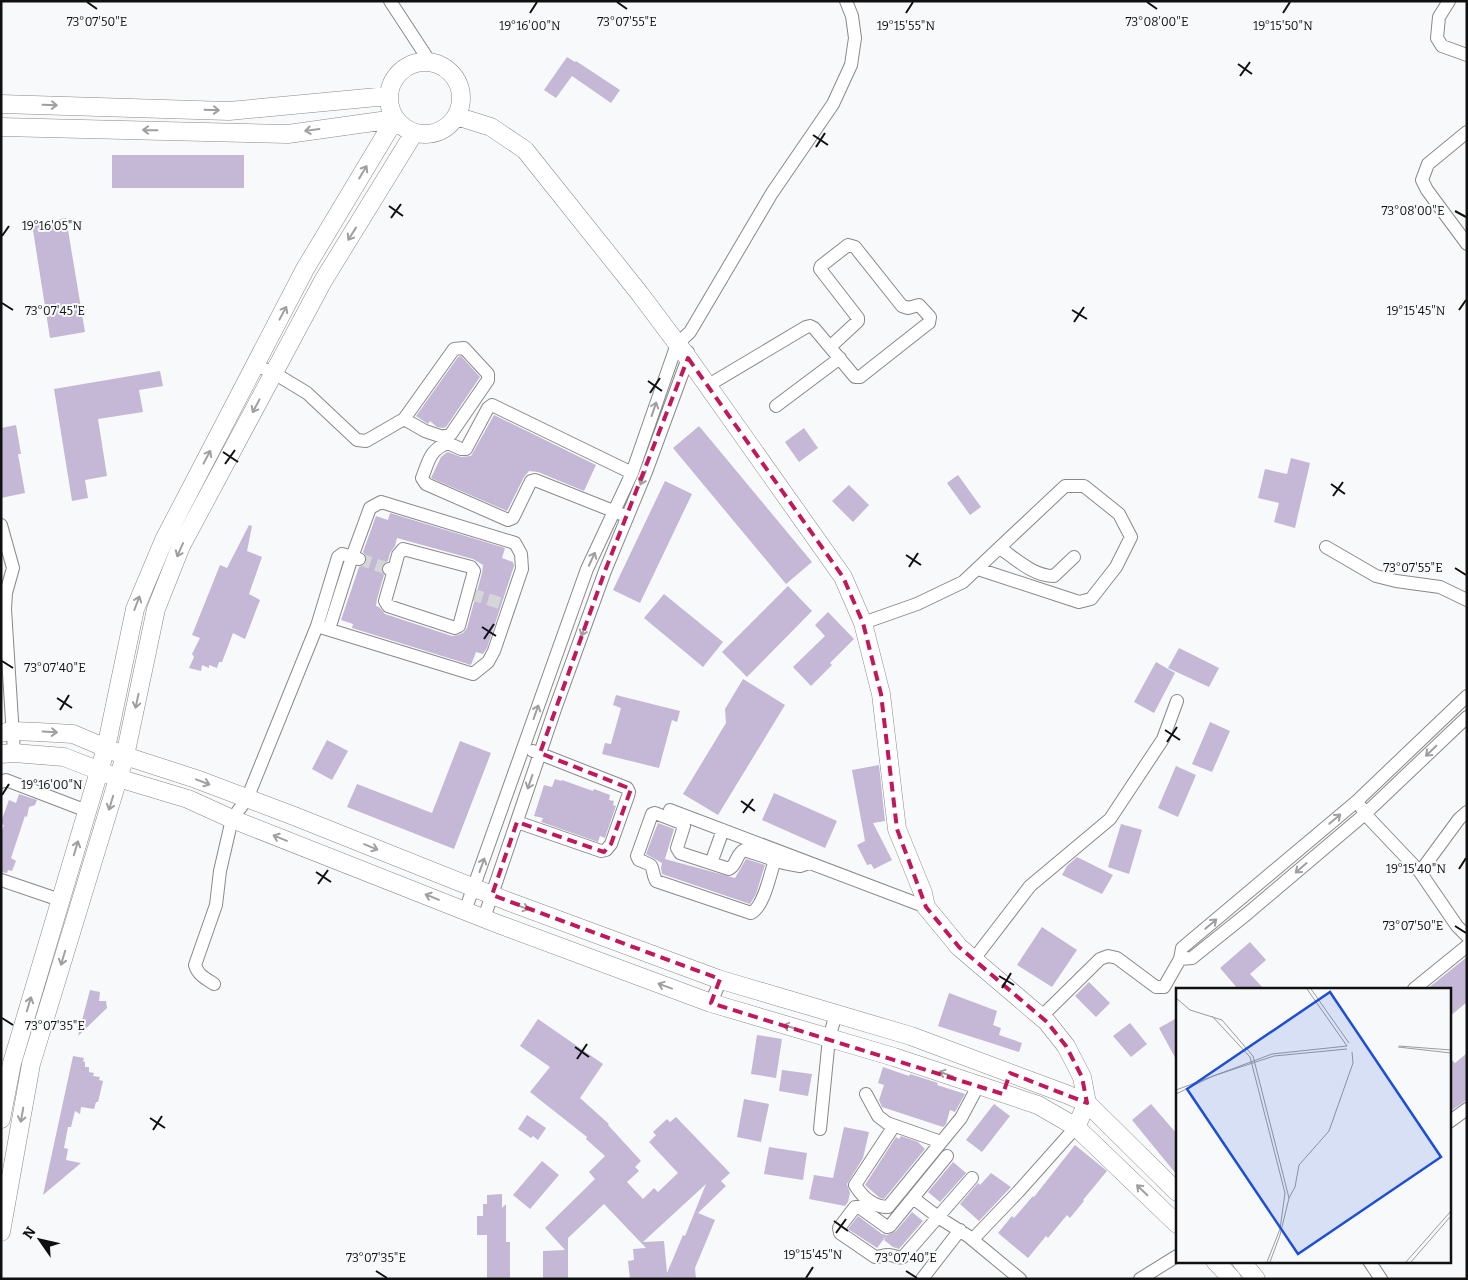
<svg xmlns="http://www.w3.org/2000/svg" width="1468" height="1280" viewBox="0 0 1468 1280" font-family="Bitter,serif">
<style>
.building{fill:#c4b8d6;fill-rule:evenodd}
.lines{fill:none;stroke-linecap:round;stroke-linejoin:round}
.street-tunnel{stroke:#d5d6d7;stroke-width:12;stroke-dasharray:12 6;stroke-linecap:butt}
.street-casing{stroke:#89898a;stroke-width:14}
.secondary-casing{stroke:#89898a;stroke-width:19}
.street{stroke:#fff;stroke-width:12}
.secondary{stroke:#fff;stroke-width:18}
.oneway{stroke:#9f9f9f}
.marked{fill:none;stroke:#c2185b;stroke-width:4;stroke-dasharray:10 6;stroke-linejoin:round}
.ticks{fill:none;stroke:#101010;stroke-width:2}
.inset-road{fill:none;stroke:#9b9c9c;stroke-width:1}
.view{fill:#1d4ed8;fill-opacity:0.15;stroke:#1d4ed8;stroke-width:2.5}
.inset-edge{fill:none;stroke:#101010;stroke-width:2.5}
.ticks-label{font-size:12px;text-anchor:middle;fill:#101010;stroke:#f8f9fa;stroke-width:4;stroke-linejoin:round;paint-order:stroke}
</style>
<rect width="100%" height="100%" fill="#f8f9fa"/>
<path class="building" d="M567 57 575 62 576 61 620 90 611 103 572 76 556 98 544 90Z
M112 155H244V188H112Z
M66 218 85 332 50 338 32 224Z
M461 356 480 377 446 427 443 428 437 427 430 421 428 424 416 416 458 357Z
M160 371 163 386 139 390 143 412 98 419 107 476 85 480 88 498 72 501 54 389Z
M494 415 596 465 584 491 538 472 529 471 524 477 507 511 431 478 441 457 446 453 448 452 461 457 471 456Z
M16 425 21 454H18L25 493 1 498V428Z
M699 426 812 562 786 584 673 448Z
M804 428 818 448 799 462 785 442Z
M1291 458 1310 463 1295 528 1274 522 1279 503 1258 498 1265 469 1287 474Z
M958 475 981 507 970 515 947 483Z
M665 481 692 494 640 603 613 590Z
M849 485 869 505 853 522 832 501Z
M390 513 505 548 502 558 513 562 514 566 487 648 483 654 476 652 471 665 352 628 353 624 341 620 359 567 364 565 367 562V557L363 552 376 516 388 520ZM397 538 473 559 483 565 482 573 467 628 463 633 458 635 452 636 385 614 379 607 376 606 377 599 384 575 381 571V567L383 563 388 561 390 553 395 546Z
M249 525 252 526 247 551 262 557 249 594 260 600 245 639 233 633 222 662H219L217 668 209 665V668L202 665 201 671 189 668 194 657 192 654 200 638 192 635 220 565 227 568Z
M788 586 812 611 747 677 722 652Z
M664 594 723 642 703 667 644 618Z
M828 612 854 639 830 663 832 665 811 686 793 667 825 636 815 625Z
M1179 648 1219 668 1209 687 1168 668Z
M1156 662 1175 673 1154 713 1134 702Z
M743 679 785 705 718 815 683 794 726 723 725 709Z
M616 695 680 711 677 722 672 720 659 768 602 754 605 743 611 744 621 708 613 705Z
M1210 722 1230 731 1212 772 1192 764Z
M327 740 348 751 332 780 312 769Z
M460 741 491 753 454 849 347 807 357 784 432 813Z
M879 765 885 821 873 823 892 860 874 869 871 864 867 865 857 845 865 841 852 770Z
M1176 766 1196 775 1178 817 1158 808Z
M555 779 561 781 562 780 593 791 594 789 610 795 609 800 614 801 613 805 616 806 605 838 600 836 598 842 541 822 543 818 534 816 544 785 552 787Z
M774 793 837 821 825 848 762 820Z
M19 794 37 800 35 805 29 807 27 817 25 816 11 858 16 861 12 871 8 870 7 873 1 872V833L4 825 1 824V822L9 800 16 803Z
M658 823 674 829 665 859 735 878 746 859 765 865 756 894 750 904 662 874 661 868 662 863 646 854Z
M1121 824 1142 830 1129 874 1108 867Z
M1077 857 1113 875 1102 894 1062 875 1067 866Z
M1042 927 1077 950 1052 987 1017 965Z
M1250 942 1266 960 1250 974 1264 989H1238L1220 968Z
M1467 957V1002L1449 1017V989H1427Z
M1089 982 1110 1003 1096 1017 1075 996Z
M90 990 100 992 99 1001H106L107 1008 78 1036Z
M949 993 997 1011 993 1025 1001 1028 999 1035 1022 1043 1019 1052 938 1026Z
M1177 1018V1061L1159 1028Z
M538 1019 603 1064 580 1098 609 1124 608 1125 641 1161 635 1167 639 1171 627 1182 643 1199 654 1188 658 1192 678 1173 649 1142 656 1135 653 1132 667 1119 670 1122 676 1117 730 1173 721 1181 726 1186 698 1213 715 1220 695 1268 696 1279H630L628 1261 634 1260 633 1249 646 1248 604 1204 568 1238V1279H543V1251L565 1250 545 1228 595 1179 589 1172 605 1156 586 1139 587 1137 530 1092 550 1067 520 1046ZM706 1184 685 1236 683 1235 667 1273 664 1241 643 1242Z
M1130 1023 1147 1044 1131 1057 1113 1036Z
M757 1035 782 1039 776 1078 751 1074Z
M1467 1053V1100L1449 1112V1057L1455 1063Z
M73 1056 84 1058 83 1061 85 1062V1067H89V1072L94 1073 93 1076 100 1077 99 1080 103 1081 98 1102H96L94 1109 81 1107 80 1114 75 1111 71 1127H68L64 1148 68 1149 66 1160 81 1163 43 1195Z
M883 1067 909 1076 910 1074 938 1083 937 1085 965 1094 955 1112 950 1110 946 1124 943 1127 882 1107 879 1100 884 1085 878 1083Z
M782 1070 812 1074 808 1096 779 1091Z
M744 1099 769 1104 761 1142 737 1137Z
M994 1104 1010 1116 982 1152 966 1140Z
M1151 1104 1177 1134V1175L1132 1120Z
M527 1115 546 1128 538 1140 533 1136 531 1138 518 1129Z
M844 1127 869 1132 863 1158 847 1184 850 1193 848 1202 845 1206 809 1199 814 1175 833 1178Z
M901 1136 918 1142 925 1149 884 1199 880 1198 865 1185 896 1137 899 1139Z
M1075 1145 1107 1171 1083 1200 1084 1201 1070 1218 1067 1215 1048 1238 1046 1236 1028 1258 998 1233 1012 1216 1014 1218 1033 1196 1034 1197Z
M769 1147 807 1153 803 1180 764 1174Z
M542 1161 559 1175 530 1209 513 1195Z
M953 1162 966 1173 940 1202 928 1192Z
M991 1173 1011 1187 979 1221 960 1204 978 1183 980 1185Z
M502 1194V1208L506 1204V1242H510V1279H487V1235H477V1216H483V1204H487V1195Z
M912 1212 923 1221 899 1249 893 1247 884 1240 887 1235 896 1231Z
M858 1216 882 1234 887 1235 877 1248 848 1229Z"/>
<g class="lines">
<path class="street-tunnel" d="M359 559 389 569
M471 594 503 604"/>
<defs>
<path id="street" d="M390 1 430 62
M1449 1 1439 17 1437 38 1442 46 1467 55
M1467 132 1428 164 1422 180 1427 190 1467 244
M255 365 274 373 307 393 357 440 366 441 404 419 454 349 464 348 488 374V380L451 434 443 437 425 431 404 419
M707 386 806 327 810 326 814 328 855 377H860L926 325 929 323 930 317 919 305 908 308 902 306 855 247 848 245 821 266 820 269 858 318V321L830 347
M776 406 840 358
M621 514 535 480 531 481 513 518 508 520 426 484 422 478C429 461 429 450 448 443L461 449H466L488 408 492 405 632 473
M1 525 13 568 6 593 5 609 14 753
M1326 547 1376 576 1396 581 1440 587 1467 600
M1000 548C1016 559 1033 576 1054 576L1074 557
M389 569 394 570 398 555 403 549 471 567 474 571 459 626 455 628 388 606 385 601 394 570
M863 623 917 604 963 582 1065 486H1084L1119 514 1131 537 1116 567 1091 599 1079 602 978 569
M329 629 352 557 359 559
M1 782 6 780 87 811
M1361 807 1365 814 1420 872
M670 810 926 907
M1467 812 1459 819 1420 872 1457 926 1467 936
M517 822 601 851 606 850 611 844 628 796 629 792 627 788 533 751
M775 860C770 874 764 907 751 913L656 881C649 866 658 867 639 860L637 856 652 814 655 813 681 823 684 826 677 848 680 853 729 869C737 865 736 854 744 850L784 863 800 866 809 863
M711 863 723 830
M1 880 60 900
M465 911 587 569 632 473 677 344 690 332 772 193 833 104 851 65 855 38 852 16 846 1
M484 918 555 709 605 571 646 472 688 358V352
M974 959 1030 886 1110 819 1163 739 1177 701
M1180 959 1192 958 1248 913 1365 814 1467 717
M214 984C205 978 198 975 195 965L216 905 220 871 232 819 247 799 317 626 338 557 342 554 352 557 370 508 381 502 515 543 521 554 522 569 494 651 488 662 473 674 317 626
M1414 989 1467 946
M711 1003 721 979
M1041 1017 1100 959 1108 956 1117 958 1156 987H1164L1180 959 1182 948 1357 801 1467 696
M866 1094 878 1116 887 1123 941 1142
M1449 1122 1467 1109
M894 1126 855 1185C863 1198 873 1207 888 1207L961 1118 978 1086
M820 1129 829 1038 836 1014
M947 1156 890 1226 887 1227 859 1207H855L839 1228 840 1233 875 1257C880 1257 883 1255 888 1255 893 1254 897 1259 903 1257L972 1178
M913 1198 938 1217 968 1236 1020 1279
M973 1239 1018 1192 1076 1127
M1369 1261 1381 1279
M922 1279 960 1230
M1140 1279 1177 1256"/>
<path id="secondary" d="M389 98a36 36 0 1 1 72 0a36 36 0 1 1-72 0Z
M1 104 229 111 388 96
M456 116 491 127 525 150 640 294 688 358 843 577 863 623 881 694 897 829 923 893 926 907 959 947 1047 1022 1066 1046 1082 1077 1087 1103 1076 1127
M1 127 288 134 395 119
M1 733 12 731 38 732 73 734 125 756 196 779 294 816 507 901 718 979 911 1036 1066 1094 1087 1103 1177 1192
M1 754 14 753 64 757 118 778 188 799 232 819 498 924 711 1003 894 1057 1038 1105 1076 1127 1177 1224
M1 1119 12 1063 106 748 135 609 164 540 305 269 395 119
M1 1232 31 1064 125 756 156 609 181 546 323 281 414 133
M1215 1261 1232 1279
M1241 1261 1256 1279"/>
</defs>
<use href="#street" class="street-casing"/>
<use href="#secondary" class="secondary-casing"/>
<use href="#street" class="street"/>
<use href="#secondary" class="secondary"/>
</g>
<defs><path id="oneway-shaft" d="M-6 0H5M1.5-3L5.5 0L1.5 3" fill="none" stroke-width="1.6" stroke-linecap="round" stroke-linejoin="round" transform="scale(1.25)"/></defs>
<g class="oneway">
<use href="#oneway-shaft" transform="translate(50 105) rotate(2)"/>
<use href="#oneway-shaft" transform="translate(212 110) rotate(2)"/>
<use href="#oneway-shaft" transform="translate(150 130) rotate(-179)"/>
<use href="#oneway-shaft" transform="translate(312 130) rotate(172)"/>
<use href="#oneway-shaft" transform="translate(363 172) rotate(-59)"/>
<use href="#oneway-shaft" transform="translate(352 234) rotate(122)"/>
<use href="#oneway-shaft" transform="translate(283 313) rotate(-62)"/>
<use href="#oneway-shaft" transform="translate(256 406) rotate(118)"/>
<use href="#oneway-shaft" transform="translate(654 409) rotate(-71)"/>
<use href="#oneway-shaft" transform="translate(207 457) rotate(-62)"/>
<use href="#oneway-shaft" transform="translate(643 478) rotate(112)"/>
<use href="#oneway-shaft" transform="translate(180 550) rotate(114)"/>
<use href="#oneway-shaft" transform="translate(592 559) rotate(-65)"/>
<use href="#oneway-shaft" transform="translate(137 603) rotate(-69)"/>
<use href="#oneway-shaft" transform="translate(584 629) rotate(110)"/>
<use href="#oneway-shaft" transform="translate(137 701) rotate(102)"/>
<use href="#oneway-shaft" transform="translate(536 712) rotate(-70)"/>
<use href="#oneway-shaft" transform="translate(50 732) rotate(3)"/>
<use href="#oneway-shaft" transform="translate(1431 751) rotate(136)"/>
<use href="#oneway-shaft" transform="translate(203 782) rotate(21)"/>
<use href="#oneway-shaft" transform="translate(530 782) rotate(109)"/>
<use href="#oneway-shaft" transform="translate(111 803) rotate(107)"/>
<use href="#oneway-shaft" transform="translate(1335 819) rotate(-40)"/>
<use href="#oneway-shaft" transform="translate(280 838) rotate(-158)"/>
<use href="#oneway-shaft" transform="translate(371 847) rotate(22)"/>
<use href="#oneway-shaft" transform="translate(76 848) rotate(-73)"/>
<use href="#oneway-shaft" transform="translate(482 865) rotate(-70)"/>
<use href="#oneway-shaft" transform="translate(1301 868) rotate(139)"/>
<use href="#oneway-shaft" transform="translate(432 897) rotate(-158)"/>
<use href="#oneway-shaft" transform="translate(522 907) rotate(20)"/>
<use href="#oneway-shaft" transform="translate(1211 924) rotate(-40)"/>
<use href="#oneway-shaft" transform="translate(63 958) rotate(107)"/>
<use href="#oneway-shaft" transform="translate(665 986) rotate(-160)"/>
<use href="#oneway-shaft" transform="translate(29 1004) rotate(-73)"/>
<use href="#oneway-shaft" transform="translate(790 1027) rotate(-164)"/>
<use href="#oneway-shaft" transform="translate(946 1074) rotate(-161)"/>
<use href="#oneway-shaft" transform="translate(22 1115) rotate(100)"/>
<use href="#oneway-shaft" transform="translate(1142 1190) rotate(-136)"/>
</g>
<path class="marked" d="M688 358 843 577 863 623 881 694 897 829 926 907 959 947 1047 1022 1066 1046 1082 1077 1087 1103 1010 1073 1003 1094 711 1003 720 979 492 895 517 822 604 852 611 844 631 789 540 753 605 571Z"/>
<path class="ticks" d="M87 2 97 9M617 2 627 9M1147 2 1157 9M530 13 537 2M906 13 913 2M1283 13 1290 2M1238 64 1252 74M1240 76 1250 62M813 135 828 145M816 147 825 133M389 206 403 216M1455 211 1466 217M391 218 401 204M2 236 9 226M2 303 13 310M1072 310 1087 319M1459 310 1466 300M1074 322 1084 307M648 381 662 391M650 393 660 378M223 452 238 462M225 464 235 450M1331 484 1345 494M1333 496 1343 482M906 555 921 565M909 567 918 553M1455 568 1466 575M482 627 496 636M484 639 494 624M2 661 13 668M57 698 72 708M60 710 69 695M1165 730 1180 740M1167 742 1177 727M2 795 9 784M741 801 755 811M743 813 753 799M1459 869 1466 858M316 872 331 882M318 884 328 870M1455 926 1466 933M999 976 1014 985M1002 988 1011 973M2 1018 13 1025M575 1047 589 1057M577 1059 587 1044M150 1118 165 1128M153 1130 162 1116M834 1221 848 1231M836 1233 846 1219M376 1271 387 1278M906 1271 917 1278M806 1278 813 1267"/>
<g transform="translate(1176 988)">
<rect width="275" height="275" fill="#f8f9fa"/>
<path class="inset-road" d="M131 1 171 58M135 1 173 55M0 10 14 22 46 32 77 68 113 210 104 247 94 274M36 28 74 69 109 205 104 241 91 274M223 58 275 62M222 59 275 65M0 102 96 66 171 58M0 106 37 88 98 68 171 61M113 210 119 199 123 177 153 143 177 75 176 64M230 274 275 223M235 274 274 229"/>
<path class="view" d="M154 4 265 169 122 266 11 101Z"/>
<rect width="275" height="275" class="inset-edge"/>
</g>
<g class="ticks-label">
<text x="97" y="26">73°07'50"E</text>
<text x="627" y="26">73°07'55"E</text>
<text x="1157" y="26">73°08'00"E</text>
<text x="530" y="30">19°16'00"N</text>
<text x="906" y="30">19°15'55"N</text>
<text x="1283" y="30">19°15'50"N</text>
<text x="1413" y="215">73°08'00"E</text>
<text x="52" y="230">19°16'05"N</text>
<text x="55" y="315">73°07'45"E</text>
<text x="1416" y="315">19°15'45"N</text>
<text x="1413" y="572">73°07'55"E</text>
<text x="55" y="672">73°07'40"E</text>
<text x="52" y="789">19°16'00"N</text>
<text x="1416" y="873">19°15'40"N</text>
<text x="1413" y="930">73°07'50"E</text>
<text x="55" y="1030">73°07'35"E</text>
<text x="813" y="1259">19°15'45"N</text>
<text x="376" y="1262">73°07'35"E</text>
<text x="906" y="1262">73°07'40"E</text>
</g>
<rect width="1468" height="1280" fill="none" stroke="#101010" stroke-width="5"/>
<g transform="translate(40 1240) rotate(304)" stroke="#f8f9fa" stroke-width="4" paint-order="stroke">
<path d="M0-4L9 19L0 12L-9 19Z" fill="#101010"/>
<text y="-8" font-size="14" font-weight="bold" text-anchor="middle" fill="#101010">N</text>
</g>
</svg>
